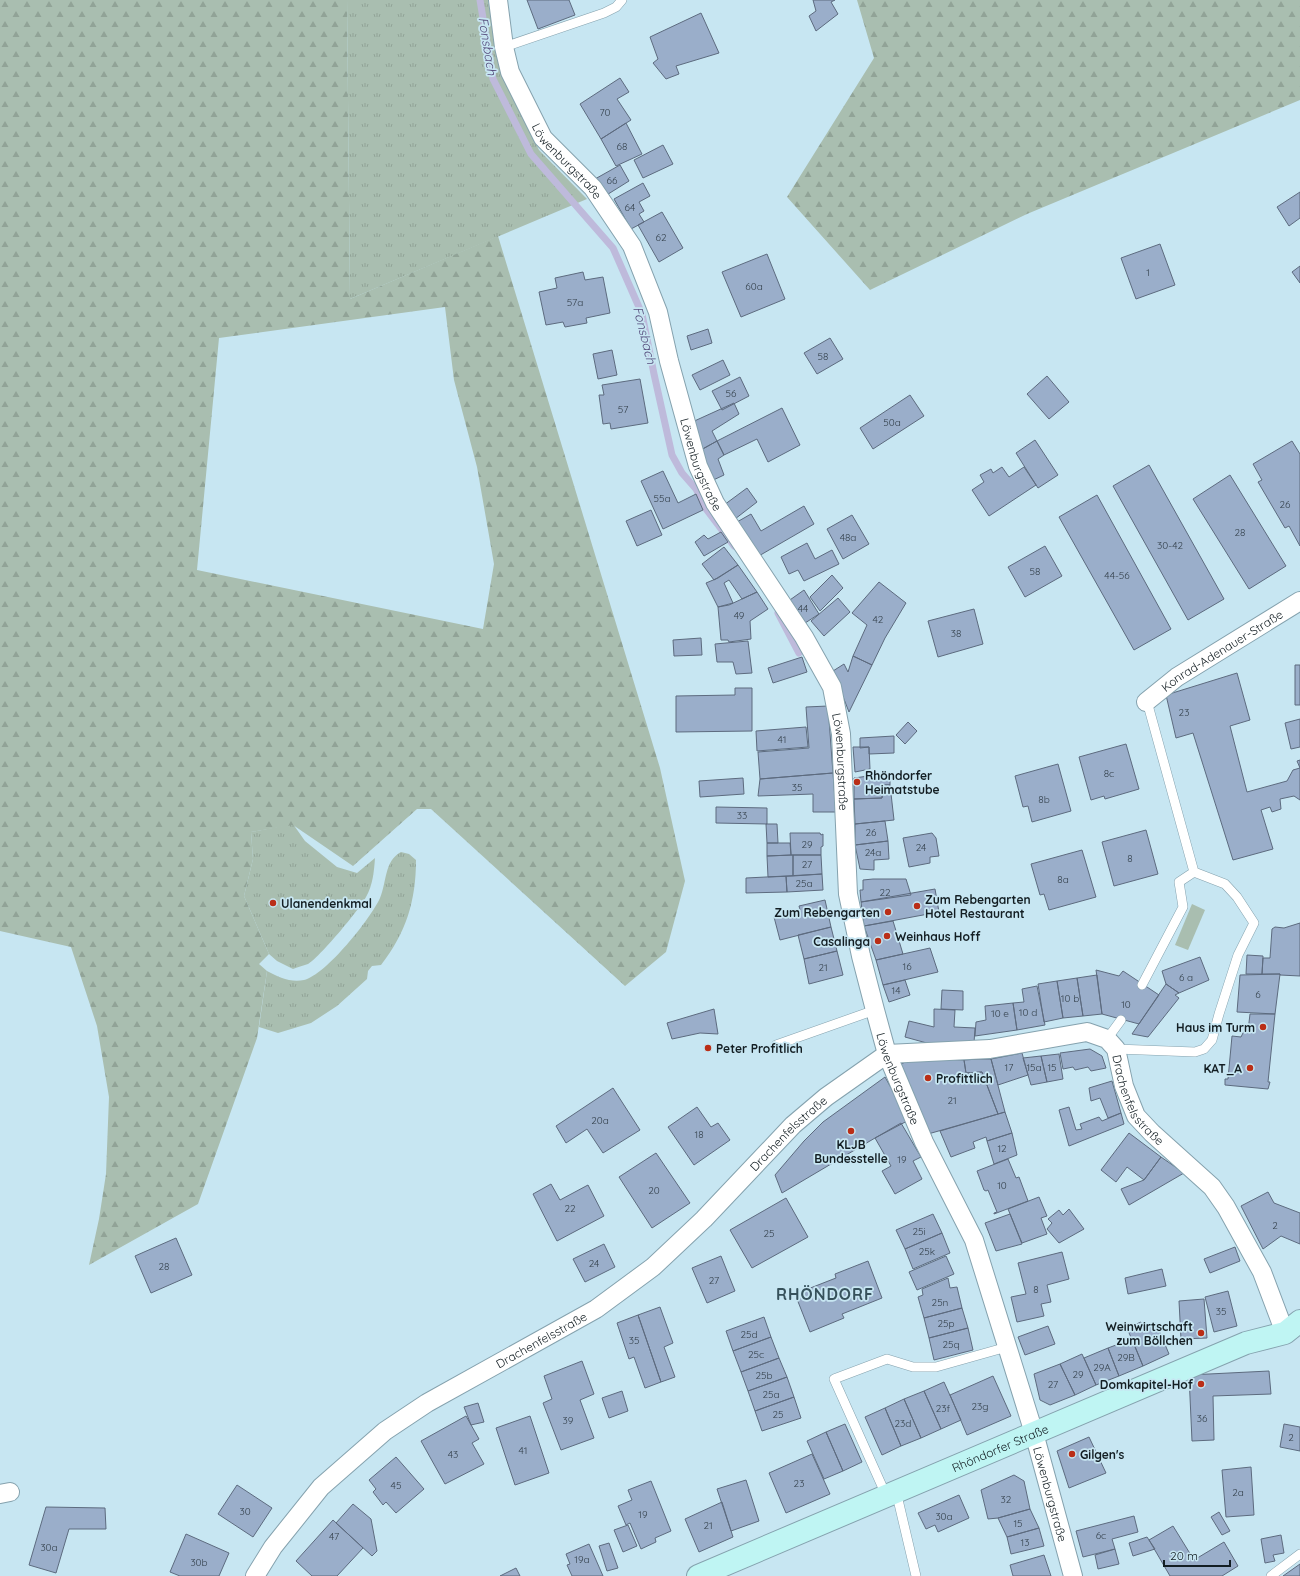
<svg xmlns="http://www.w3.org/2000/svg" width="1300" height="1576" viewBox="0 0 1300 1576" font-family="Quicksand,sans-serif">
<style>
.grass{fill:url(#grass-tufts)}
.forest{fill:url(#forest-firs);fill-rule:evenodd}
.pitch{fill:#a9beb0}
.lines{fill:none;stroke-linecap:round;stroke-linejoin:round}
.stream{stroke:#bebadb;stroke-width:7}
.building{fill:#9aaeca;stroke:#5d6b7f}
.lane-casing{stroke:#85a2ae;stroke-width:10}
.street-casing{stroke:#85a2ae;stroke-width:20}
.secondary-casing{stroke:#85a2ae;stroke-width:24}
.lane{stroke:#fff;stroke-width:9}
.street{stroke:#fff;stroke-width:18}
.secondary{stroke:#bff5f3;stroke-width:22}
.poi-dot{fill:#ba2e17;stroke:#c7e6f2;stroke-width:1.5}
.labels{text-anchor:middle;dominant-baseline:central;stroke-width:3.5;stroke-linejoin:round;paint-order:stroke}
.number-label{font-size:10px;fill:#35424d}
.street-label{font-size:12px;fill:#131e23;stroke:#c7e6f2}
.poi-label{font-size:12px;font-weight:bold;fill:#131e23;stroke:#c7e6f2;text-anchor:start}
.water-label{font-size:13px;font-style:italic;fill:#564d7d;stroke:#c7e6f2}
.district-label{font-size:16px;font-weight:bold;letter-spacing:1px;fill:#36515b;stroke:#c7e6f2}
</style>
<defs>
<pattern id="grass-tufts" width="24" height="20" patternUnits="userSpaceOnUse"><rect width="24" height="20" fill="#a9beb0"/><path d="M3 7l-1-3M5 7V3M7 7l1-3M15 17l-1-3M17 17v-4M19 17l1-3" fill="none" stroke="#91a397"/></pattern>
<pattern id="forest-firs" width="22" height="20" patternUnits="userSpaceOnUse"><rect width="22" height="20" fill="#a9beb0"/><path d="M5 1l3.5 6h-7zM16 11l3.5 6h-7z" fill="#91a397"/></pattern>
</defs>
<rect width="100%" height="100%" fill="#c7e6f2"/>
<path class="grass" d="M347 0H488L502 75 539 150 587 199 350 299Z
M293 824 305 841 337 867 357 873 375 858C374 871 373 885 366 897 360 909 318 959 308 964 303 966 297 967 293 969L277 961 269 954 244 896 253 859 251 832Z
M401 852 409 854 416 860C416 901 406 933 381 965L372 966 368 971 367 979 337 1006 311 1023 278 1033 259 1027 267 971C278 977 291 983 304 980 326 975 371 918 380 898 387 882 384 861 401 852Z"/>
<path class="forest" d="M0 0H347L350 299 498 236 660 768 685 881 666 952 625 986 431 809H417L353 866 293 825 251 832 253 859 244 896 269 954 259 964 267 971 257 1038 198 1204 89 1265 99 1219 106 1174 109 1097 97 1026 71 947 0 931ZM445 307 454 380 477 467 494 564 483 629 197 570 219 338Z
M857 0H1300V100L1027 214 870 290 787 197 874 58Z"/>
<path class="pitch" d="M1192 904 1205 910 1188 950 1175 945Z"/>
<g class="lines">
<path class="stream" d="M480 0 493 79 531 154 613 248 642 314 654 374 672 455 682 473 696 489 706 509 734 546
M778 613 799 653"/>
</g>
<path class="building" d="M527 0H569L575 15 538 29Z
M813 0H835L831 2 838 14 816 31 809 16 816 11Z
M701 13 719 53 676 66 679 74 666 79 653 63 658 59 650 37Z
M620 78 629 92 617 99 631 120 601 139 580 104Z
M626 123 642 154 616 166 601 139Z
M663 145 673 164 643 178 634 160Z
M620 165 629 181 605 196 595 179Z
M643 183 650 196 639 202 644 211 639 214 644 222 631 229 614 199Z
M1300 192V218L1289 226 1277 207Z
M662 212 683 248 659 262 638 225Z
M1160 244 1175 285 1136 299 1121 258Z
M767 254 785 299 741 317 722 272Z
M1300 266V283L1292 272Z
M583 272 585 280 603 277 610 313 586 318 587 323 565 327 563 322 546 325 539 292 557 288 555 278Z
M708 329 712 343 691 350 687 336Z
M830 338 843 359 817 374 804 353Z
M612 350 617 375 598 379 593 354Z
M723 360 730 375 700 390 692 375Z
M1047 376 1069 402 1049 419 1027 394Z
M740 377 749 396 722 410 712 391Z
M640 379 648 423 611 429 610 423 603 424 599 395H604L602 385Z
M910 395 924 416 873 449 860 428Z
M734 403 739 414 712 431 717 441 699 451 690 423Z
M782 408 800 445 768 462 757 439 724 455 717 441Z
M1035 440 1058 475 1038 488 1016 453Z
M717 441 724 455 718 459 724 475 709 482 699 451Z
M1292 441 1300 454V546L1289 526 1285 528 1258 482 1262 480 1253 464Z
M1149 465 1224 599 1188 620 1113 486Z
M1002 467 1009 477 1024 467 1036 485 989 516 972 490 984 482 980 475 991 469 993 473Z
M663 471 678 503 696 494 703 510 663 529 641 481Z
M1230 475 1286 566 1249 589 1193 499Z
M747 488 757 502 735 519 724 505Z
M1097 495 1171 629 1134 650 1059 517Z
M804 506 814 524 757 557 737 522 751 514 761 531Z
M651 510 662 535 637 546 626 521Z
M852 515 869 544 843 559 827 529Z
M721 532 728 542 704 556 695 542 704 535 708 539Z
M807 543 815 559 832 550 839 564 804 581 798 570 789 574 781 557Z
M1045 546 1062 576 1025 597 1008 567Z
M724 547 738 565 714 580 702 564Z
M738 565 757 592 742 599 729 580 724 583 733 603 718 607 706 583 718 578Z
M832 575 843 588 820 611 810 597Z
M879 582 906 603 885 638 872 665 853 656 867 625 852 613Z
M804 590 819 614 802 625 787 602Z
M757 592 768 609 750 621 751 639 729 642 728 640H721L718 607 729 605Z
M838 598 850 612 824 636 811 621Z
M974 609 983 644 938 657 928 621Z
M701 638 702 655 674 656 673 640Z
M748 641 752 673 736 674 733 662H717L715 644Z
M853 656 872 665 849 712 833 671 844 664 848 672Z
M802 657 807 672 773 683 768 668Z
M1295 665H1300V705H1295Z
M1237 673 1250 720 1230 726 1247 792 1287 781 1293 770 1300 768 1297 761 1300 760V800L1294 796 1280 799 1281 809 1272 812 1270 807 1261 810 1273 849 1233 860 1193 733 1176 738 1166 695Z
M735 688H752V731L676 732V696L735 695Z
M828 706 833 773 760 779 758 752 809 748 806 707Z
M1300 719V747L1291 749 1285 723Z
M908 722 917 731 905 744 896 735Z
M806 727 808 747 757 751 756 731Z
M894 736V753L869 754V747L860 748V738Z
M1126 744 1139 789 1105 799 1104 796 1091 800 1079 757Z
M853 747H869L870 769 855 772Z
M1058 764 1071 811 1032 822 1028 806 1023 807 1015 776Z
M833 773 836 812H813V794L758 796 760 779Z
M890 773V785H883L882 798 854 799V778Z
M743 778 744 794 700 797 699 781Z
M883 785H890L894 820 855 824 854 799 882 798Z
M716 807 767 808V824L716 823Z
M885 821 888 841 855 845V824Z
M766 824H777L778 843H767Z
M1146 830 1158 874 1114 886 1102 842Z
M790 833H820L821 835 823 834V846L821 847V855H791Z
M932 833 936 838 939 856 930 857V863L909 867 903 838Z
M888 841 889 859 874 860V870L860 869 855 845Z
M767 843H790L791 855 767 856Z
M1082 850 1096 897 1049 910 1044 894 1040 895 1031 864Z
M793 855H821L822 874 793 876Z
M793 855V876L768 877 767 856Z
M822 874 823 890 787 892 786 876Z
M786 876 787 892 746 893V878Z
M873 879H906L911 895 861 902 860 890H863V880Z
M935 889 939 912 864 926 861 902Z
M825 900 831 927 780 940 774 917 800 910 799 906Z
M893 921 903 954 876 960 864 926Z
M1300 923V976L1280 975V974H1262L1263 958H1270L1272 929 1275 927 1284 928Z
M831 927 837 951 804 959 798 935Z
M930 948 938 972 883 985 876 960Z
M837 951 843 975 809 984 804 959Z
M1247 955 1263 956 1262 974H1246Z
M1200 957 1209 980 1179 993 1166 984 1162 971Z
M1096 970 1119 976 1123 971 1159 995 1139 1024 1102 1014Z
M1280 974 1275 1014 1237 1012 1240 975Z
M1097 975 1102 1014 1083 1016 1077 978Z
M1077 978 1083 1016 1063 1018 1057 981Z
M905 980 910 995 889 1002 883 985Z
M1057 981 1063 1018 1044 1022 1038 984Z
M1166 984 1179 993 1175 995 1179 998 1148 1037 1132 1034Z
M1037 986 1045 1025 1017 1030 1013 1003 1024 1002 1022 989Z
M942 990 963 991V1010L941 1009Z
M1013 1003 1017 1030 975 1036 976 1022 986 1020 985 1006Z
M714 1009 718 1034 700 1033 672 1039 667 1023Z
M934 1009 955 1010 954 1027 975 1028 974 1043 934 1045 905 1037 909 1021 934 1027Z
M1250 1014H1275L1268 1082H1270L1268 1089 1225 1085V1079H1228L1232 1036 1241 1037 1244 1031H1248Z
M1090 1049 1102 1056 1106 1068 1091 1071 1088 1067 1075 1070 1073 1067 1063 1069 1060 1053Z
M1022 1053 1028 1075 998 1085 991 1059Z
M1059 1054 1063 1079 1047 1082 1041 1056Z
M1041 1056 1047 1082 1031 1085 1023 1058Z
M916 1058 964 1060 966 1073 982 1072 998 1114 928 1134 898 1065Z
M979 1059H991L1005 1112 998 1114 982 1072 966 1073 964 1060Z
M885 1077 909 1120 875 1138 782 1193 775 1175 804 1141 823 1122Z
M1112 1081 1121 1113 1108 1118 1100 1098 1091 1101 1089 1088Z
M613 1088 640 1130 603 1153 587 1129 566 1143 556 1126Z
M697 1107 711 1127 718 1123 730 1140 694 1165 668 1127Z
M1069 1107 1076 1130 1082 1129 1080 1124 1099 1117 1102 1121 1121 1113 1124 1124 1069 1146 1059 1110Z
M1005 1112 1012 1133 987 1141 986 1137 973 1142 975 1148 951 1157 940 1131Z
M901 1123 921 1157 913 1161 922 1179 895 1194 882 1171 891 1166 875 1138Z
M1012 1133 1017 1155 994 1164 987 1141Z
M1129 1133 1161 1157 1144 1180 1127 1167 1116 1182 1101 1170Z
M656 1153 690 1203 652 1228 619 1177Z
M1161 1157 1184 1173 1129 1205 1121 1189 1144 1180Z
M1008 1159 1016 1178 1019 1177 1028 1201 994 1214V1213L997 1212 988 1190 986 1191 984 1190 977 1171Z
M551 1184 560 1200 588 1185 604 1216 557 1241 533 1194Z
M1268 1192 1274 1203 1300 1213V1244L1281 1236 1263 1249 1241 1206Z
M1039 1197 1047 1216 1041 1218 1047 1234 1022 1243 1008 1209Z
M786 1198 808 1237 752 1268 730 1230Z
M1069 1209 1084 1229 1059 1243 1047 1229 1052 1223 1048 1219 1059 1210 1063 1215Z
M933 1214 942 1233 905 1249 896 1230Z
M1010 1214 1022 1244 996 1251 985 1223Z
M942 1233 950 1253 913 1269 905 1249Z
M176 1238 192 1275 151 1293 135 1256Z
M604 1244 615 1267 585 1282 573 1259Z
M1235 1247 1240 1261 1210 1273 1204 1259Z
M1062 1252 1069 1279 1047 1285 1051 1302 1041 1304 1044 1316 1017 1322 1011 1297 1026 1294 1018 1263Z
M721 1256 735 1291 707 1303 692 1268Z
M946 1256 954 1274 917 1290 909 1272Z
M868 1261 882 1298 842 1314 844 1318 810 1332 795 1294 836 1278 835 1274Z
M1162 1269 1166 1286 1128 1294 1125 1278Z
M948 1278 950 1288 957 1287 962 1308 924 1318 918 1297 923 1295 922 1289Z
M1228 1291 1237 1326 1214 1332 1205 1297Z
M1204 1299 1207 1338 1181 1339 1179 1301Z
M660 1307 673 1343 664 1347 675 1377 661 1382 638 1315Z
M962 1308 968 1328 929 1338 924 1318Z
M638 1315 661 1382 645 1388 634 1357 629 1359 617 1323Z
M764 1317 771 1337 733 1351 726 1331Z
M1141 1322 1143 1329 1156 1323 1169 1354 1143 1366 1127 1328Z
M1048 1326 1055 1344 1025 1355 1018 1337Z
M968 1328 973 1350 934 1360 929 1338Z
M771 1337 779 1358 741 1372 733 1351Z
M1132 1339 1143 1366 1119 1376 1108 1348Z
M1108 1348 1119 1376 1096 1385 1084 1358Z
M1082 1354 1096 1385 1075 1395 1060 1364Z
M779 1358 787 1377 748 1391 741 1372Z
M582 1361 594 1394 580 1400 594 1438 561 1450 543 1403 552 1399 544 1376Z
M1060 1364 1075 1395 1050 1405 1040 1400 1034 1374Z
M1269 1371 1271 1394 1213 1396 1214 1440 1192 1441 1189 1375Z
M993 1376 1011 1416 967 1435 950 1395Z
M787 1377 794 1397 755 1411 748 1391Z
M944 1382 961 1420 941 1429 924 1391Z
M622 1391 628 1411 609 1418 602 1398Z
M924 1391 941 1429 921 1438 904 1399Z
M794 1397 801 1418 762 1431 755 1411Z
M904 1399 921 1438 901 1446 885 1408Z
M478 1403 484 1422 471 1425 464 1407Z
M885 1408 901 1446 882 1455 865 1417Z
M466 1416 479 1439 472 1443 484 1464 445 1484 421 1441Z
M530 1416 549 1473 515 1485 496 1428Z
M845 1424 862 1462 843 1471 826 1432Z
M1284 1424 1300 1427V1451L1280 1447Z
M826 1432 843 1471 824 1479 807 1441Z
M1089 1437 1106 1473 1069 1488 1057 1451Z
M812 1454 830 1494 786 1513 769 1473Z
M396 1457 424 1489 396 1513 386 1502 383 1505 373 1492 376 1489 369 1480Z
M1251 1467 1254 1515 1226 1517 1222 1470Z
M1014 1475 1024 1481 1030 1509 998 1518 988 1519 981 1490Z
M746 1480 759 1521 731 1531 717 1489Z
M651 1481 671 1531 655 1538 656 1542 641 1549 630 1523 626 1525 618 1506 632 1500 628 1490Z
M237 1485 272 1508 253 1537 218 1514Z
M959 1495 969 1518 938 1532 935 1525 926 1529 918 1513Z
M722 1502 733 1537 699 1552 685 1519Z
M353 1504 371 1519 377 1551 372 1556 336 1523Z
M46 1507 105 1508 106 1529H69L56 1573 29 1565Z
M1030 1509 1039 1528 1007 1537 998 1518Z
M1219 1512 1230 1531 1222 1535 1211 1517Z
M1134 1516 1138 1532 1112 1539 1115 1549 1083 1557 1076 1531Z
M333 1520 363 1548 337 1576H312L296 1561Z
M628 1525 637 1546 623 1552 614 1530Z
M1173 1526 1194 1560 1224 1542 1238 1566 1222 1576H1170L1149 1540Z
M1039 1528 1044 1546 1011 1554 1007 1537Z
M186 1534 229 1553 219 1576H180L170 1572Z
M1281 1535 1284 1553 1273 1555 1275 1561 1265 1563 1261 1539Z
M1147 1537 1155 1549 1133 1556 1129 1543Z
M609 1543 618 1568 607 1571 599 1546Z
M589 1544 603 1576H572L567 1565 570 1564 566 1554Z
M1115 1549 1119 1564 1098 1569 1095 1555Z
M1044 1555 1051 1576H1013L1010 1565Z
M1300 1564V1576H1283Z
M516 1568 520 1576H500Z"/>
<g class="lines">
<defs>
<path id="lane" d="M504 47 604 13 616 7 622 0
M1146 702 1148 705 1194 872
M1142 985 1183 907 1179 882 1194 872
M1107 1039 1121 1020
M776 1045 875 1010
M1116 1049 1195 1052 1204 1049 1212 1040 1219 1014 1238 955 1254 923 1237 897 1225 884 1194 872
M896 1491 916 1576
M886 1495 834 1379 887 1359 913 1367H936L1007 1347
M1271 1576 1300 1554"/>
<g id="street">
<path id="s1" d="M498 0 504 47 510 72 543 138 593 188 632 246 658 312 669 361 698 466 715 503 804 637 832 687 841 734 848 894 861 956 875 1010 887 1054 924 1142 974 1240 1034 1433 1073 1576"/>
<path id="s2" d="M1146 702 1177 677 1300 601"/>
<path d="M0 1494 10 1492"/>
<path id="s3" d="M255 1576 273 1547 321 1487 385 1431 427 1403 596 1309 653 1267 704 1219 793 1125 826 1097 887 1054 990 1049 1087 1032 1107 1039 1116 1049 1124 1086 1136 1116 1152 1133 1212 1187 1226 1207 1262 1272 1285 1333"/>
</g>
<g id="secondary">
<path id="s4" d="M698 1576 1246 1343 1285 1333 1300 1321"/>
</g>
</defs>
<use href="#lane" class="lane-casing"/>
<use href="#street" class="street-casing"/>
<use href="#secondary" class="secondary-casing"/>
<use href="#lane" class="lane"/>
<use href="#street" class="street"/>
<use href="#secondary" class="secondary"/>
</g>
<g class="poi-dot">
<circle cx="857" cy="782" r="4"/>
<circle cx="273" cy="903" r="4"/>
<circle cx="917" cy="906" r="4"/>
<circle cx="888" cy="912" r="4"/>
<circle cx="887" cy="936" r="4"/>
<circle cx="878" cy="941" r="4"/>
<circle cx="1263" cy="1027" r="4"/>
<circle cx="708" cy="1048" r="4"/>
<circle cx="1250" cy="1068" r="4"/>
<circle cx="928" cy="1078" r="4"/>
<circle cx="851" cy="1131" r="4"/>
<circle cx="1201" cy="1333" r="4"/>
<circle cx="1201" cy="1384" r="4"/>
<circle cx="1072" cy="1454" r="4"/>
</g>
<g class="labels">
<g class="number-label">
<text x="605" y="112">70</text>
<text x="622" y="146">68</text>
<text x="612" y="180">66</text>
<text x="630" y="207">64</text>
<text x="661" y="237">62</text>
<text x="1148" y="272">1</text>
<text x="754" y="286">60a</text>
<text x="575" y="302">57a</text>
<text x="823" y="356">58</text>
<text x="731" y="393">56</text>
<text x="623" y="409">57</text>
<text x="892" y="422">50a</text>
<text x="662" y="498">55a</text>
<text x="1285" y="504">26</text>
<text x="1240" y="532">28</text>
<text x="848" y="537">48a</text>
<text x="1170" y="545">30-42</text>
<text x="1035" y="571">58</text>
<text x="1117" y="575">44-56</text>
<text x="803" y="608">44</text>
<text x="739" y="615">49</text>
<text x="878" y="619">42</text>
<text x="956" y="633">38</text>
<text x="1184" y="712">23</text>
<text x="782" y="739">41</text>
<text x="1109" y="773">8c</text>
<text x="797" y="787">35</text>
<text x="1044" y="799">8b</text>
<text x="742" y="815">33</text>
<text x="871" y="832">26</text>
<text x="807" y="844">29</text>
<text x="921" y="847">24</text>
<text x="873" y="852">24a</text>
<text x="1130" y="858">8</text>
<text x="807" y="864">27</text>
<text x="1063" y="879">8a</text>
<text x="804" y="883">25a</text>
<text x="885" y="892">22</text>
<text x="907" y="966">16</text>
<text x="823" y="967">21</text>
<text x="1186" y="977">6 a</text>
<text x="896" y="990">14</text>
<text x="1258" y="994">6</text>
<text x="1070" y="998">10 b</text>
<text x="1126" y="1004">10</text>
<text x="1028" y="1012">10 d</text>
<text x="1000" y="1013">10 e</text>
<text x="1009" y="1067">17</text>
<text x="1034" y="1067">15a</text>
<text x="1052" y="1067">15</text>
<text x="952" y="1100">21</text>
<text x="600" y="1120">20a</text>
<text x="699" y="1134">18</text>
<text x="1002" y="1148">12</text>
<text x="902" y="1159">19</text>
<text x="1002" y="1185">10</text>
<text x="654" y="1190">20</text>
<text x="570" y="1208">22</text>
<text x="1275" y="1225">2</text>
<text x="919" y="1231">25i</text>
<text x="769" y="1233">25</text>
<text x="927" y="1251">25k</text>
<text x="594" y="1263">24</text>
<text x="164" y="1266">28</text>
<text x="714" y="1280">27</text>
<text x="1036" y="1289">8</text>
<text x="940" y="1302">25n</text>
<text x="1221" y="1311">35</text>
<text x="946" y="1323">25p</text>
<text x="749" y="1334">25d</text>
<text x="634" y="1340">35</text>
<text x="951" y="1344">25q</text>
<text x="756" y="1354">25c</text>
<text x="1126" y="1357">29B</text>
<text x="1102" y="1367">29A</text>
<text x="1078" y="1374">29</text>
<text x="764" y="1375">25b</text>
<text x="1053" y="1384">27</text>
<text x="771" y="1394">25a</text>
<text x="980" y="1406">23g</text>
<text x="943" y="1408">23f</text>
<text x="778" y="1414">25</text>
<text x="1202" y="1418">36</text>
<text x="568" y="1420">39</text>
<text x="903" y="1423">23d</text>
<text x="1291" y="1437">2</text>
<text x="523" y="1450">41</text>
<text x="453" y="1454">43</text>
<text x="799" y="1483">23</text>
<text x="396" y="1485">45</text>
<text x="1238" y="1492">2a</text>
<text x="1006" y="1499">32</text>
<text x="245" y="1511">30</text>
<text x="643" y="1514">19</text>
<text x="944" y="1516">30a</text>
<text x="1018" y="1523">15</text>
<text x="708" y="1525">21</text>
<text x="1101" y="1535">6c</text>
<text x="334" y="1536">47</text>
<text x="1025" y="1542">13</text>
<text x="49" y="1547">30a</text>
<text x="582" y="1559">19a</text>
<text x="199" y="1562">30b</text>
</g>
<g class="street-label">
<text stroke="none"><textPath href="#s1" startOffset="180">Löwenburgstraße</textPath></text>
<text stroke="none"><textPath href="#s1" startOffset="517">Löwenburgstraße</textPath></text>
<text stroke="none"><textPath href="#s2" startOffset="92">Konrad-Adenauer-Straße</textPath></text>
<text stroke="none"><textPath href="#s1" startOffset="852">Löwenburgstraße</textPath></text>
<text stroke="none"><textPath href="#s1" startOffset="1176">Löwenburgstraße</textPath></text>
<text stroke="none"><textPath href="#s3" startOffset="1121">Drachenfelsstraße</textPath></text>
<text stroke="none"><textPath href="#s3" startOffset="701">Drachenfelsstraße</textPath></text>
<text stroke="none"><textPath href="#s3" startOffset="377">Drachenfelsstraße</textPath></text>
<text stroke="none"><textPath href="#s4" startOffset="328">Rhöndorfer Straße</textPath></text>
<text stroke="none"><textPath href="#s1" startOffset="1620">Löwenburgstraße</textPath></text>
</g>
<g class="poi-label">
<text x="865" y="775">Rhöndorfer<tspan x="865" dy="14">Heimatstube</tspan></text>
<text x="925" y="899">Zum Rebengarten<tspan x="925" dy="14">Hotel Restaurant</tspan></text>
<text x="281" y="903">Ulanendenkmal</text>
<text x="880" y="912" text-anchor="end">Zum Rebengarten</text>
<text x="895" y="936">Weinhaus Hoff</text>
<text x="870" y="941" text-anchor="end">Casalinga</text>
<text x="1255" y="1027" text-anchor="end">Haus im Turm</text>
<text x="716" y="1048">Peter Profitlich</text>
<text x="1242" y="1068" text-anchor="end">KAT_A</text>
<text x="936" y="1078">Profittlich</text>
<text x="851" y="1144" text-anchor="middle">KLJB<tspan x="851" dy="14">Bundesstelle</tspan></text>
<text x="1193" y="1326" text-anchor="end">Weinwirtschaft<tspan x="1193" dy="14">zum Böllchen</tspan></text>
<text x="1193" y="1384" text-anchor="end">Domkapitel-Hof</text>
<text x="1080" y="1454">Gilgen's</text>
</g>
<g class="water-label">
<text transform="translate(488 46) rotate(81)">Fonsbach</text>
<text transform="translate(645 335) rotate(76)">Fonsbach</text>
</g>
<g class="district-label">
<text x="825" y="1294">RHÖNDORF</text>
</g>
</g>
<path d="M1164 1560v6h66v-6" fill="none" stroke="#131e23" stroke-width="2"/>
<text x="1170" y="1560" font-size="12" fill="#131e23" stroke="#c7e6f2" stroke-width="3" paint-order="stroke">20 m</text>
</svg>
